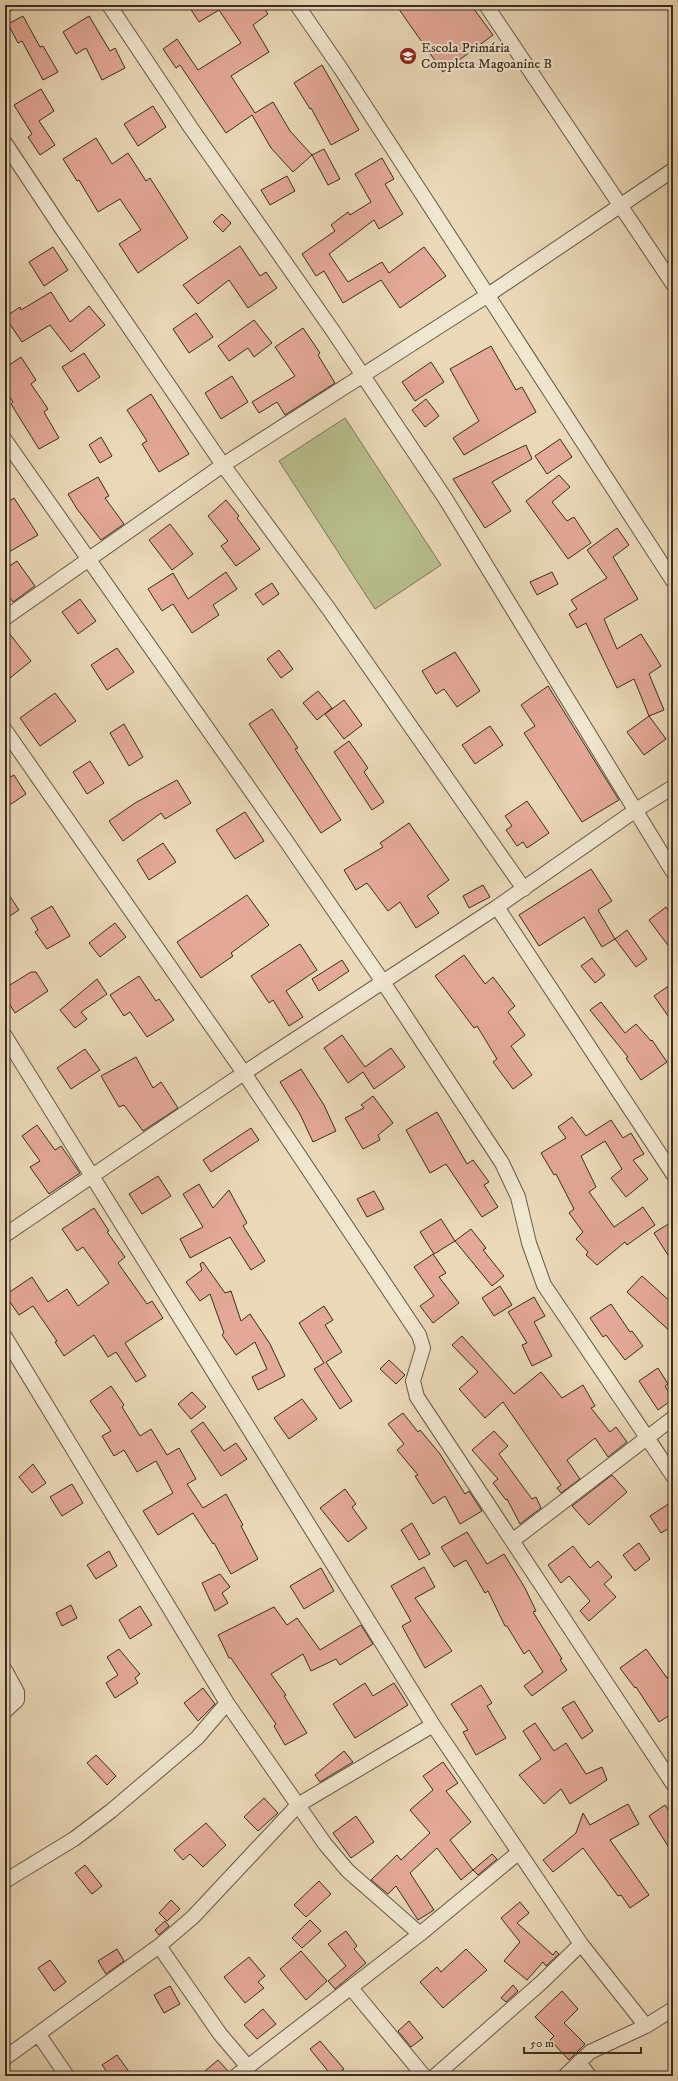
<svg xmlns="http://www.w3.org/2000/svg" width="678" height="2081" viewBox="0 0 678 2081" font-family="'IM FELL DW Pica',serif">
<style>
.green{fill:#b8be8d;stroke:#787658}
.building{fill:#e3a897;stroke:#392d22}
.lines{fill:none;stroke-linecap:round;stroke-linejoin:round}
.street-casing{stroke:#655847;stroke-width:16}
.street{stroke:#f1e6d0;stroke-width:14}
.labels{text-anchor:middle;dominant-baseline:central;stroke-width:4;stroke-linejoin:round;paint-order:stroke}
.poi-label{font-size:14px;fill:#392d22;stroke:#f1e6d0;text-anchor:start}
</style>
<rect width="100%" height="100%" fill="#ead8b7"/>
<filter id="stains"><feTurbulence type="fractalNoise" baseFrequency=".005" numOctaves="4"/><feColorMatrix values="0 0 0 0 .2 0 0 0 0 .09 0 0 0 0 .02 0 0 0 .5 -.17"/></filter>
<radialGradient id="worn" r=".72"><stop offset=".6" stop-color="#630" stop-opacity="0"/><stop offset="1" stop-color="#630" stop-opacity=".3"/></radialGradient>
<path class="green" d="M345 418 441 565 375 609 279 461Z"/>
<path class="building" d="M188 5H262L268 14 253 25 269 52 231 76 255 113 273 102 290 131 312 155 293 172 271 148 252 115 226 133 180 65 176 68 163 49 177 39 198 70 241 43 219 10 199 22Z
M396 5H471L493 35 443 72Z
M23 16 40 47 43 46 58 72 43 80 22 41 18 43 8 24Z
M89 16 110 51 115 48 125 68 102 80 86 48 76 54 63 32Z
M322 65 359 130 331 145 311 108 310 109 294 83Z
M41 89 54 111 39 121 55 145 40 155 28 137 32 134 14 105Z
M153 106 166 127 138 146 124 124Z
M96 138 112 164 128 153 146 181 150 178 188 238 138 273 119 244 141 230 120 199 98 212 79 180 77 181 63 159Z
M324 149 340 179 328 185 312 155Z
M382 158 394 179 385 184 403 214 379 229 374 220 329 254 348 282 382 262 389 273 424 247 446 276 400 308 381 280 343 303 324 271 316 276 302 254 335 231 331 225 348 212 350 215 371 202 355 174Z
M287 176 295 191 270 205 261 190Z
M222 214 231 223 223 232 213 222Z
M240 246 260 276 266 272 277 288 248 308 229 280 198 304 183 285Z
M53 247 68 270 44 286 29 262Z
M51 292 70 322 89 306 105 325 71 352 50 325 22 342 5 317 20 307 21 310Z
M196 313 213 337 189 353 173 329Z
M254 320 272 343 254 357 248 348 229 361 218 346Z
M303 328 320 353 318 355 335 383 285 415 277 402 259 413 252 402 295 376 275 347Z
M491 346 516 390 522 387 536 412 464 455 453 438 479 421 450 369Z
M84 353 100 377 78 392 62 367Z
M21 357 36 380 31 384 48 409 44 412 59 438 39 449 11 404 13 402 5 390V368Z
M431 362 444 382 415 401 402 382Z
M232 376 248 402 221 419 205 393Z
M151 394 189 454 159 472 142 444 147 441 127 410Z
M426 399 439 416 425 427 412 410Z
M101 437 112 456 100 463 89 445Z
M560 439 572 457 547 474 535 456Z
M526 445 532 459 492 482 511 511 485 528 453 479Z
M559 475 570 487 552 502 567 521 574 517 591 543 568 559 526 501Z
M98 477 109 496 105 498 124 524 101 540 77 509 68 494Z
M14 498 38 535 9 552 5 545V504Z
M226 500 239 516 237 518 260 549 236 566 221 546 228 541 208 516Z
M170 524 193 554 172 570 149 540Z
M617 528 629 545 613 557 638 599 604 619 617 649 641 634 661 666 649 674 664 710 649 716 634 679 617 688 586 623 577 628 569 614 577 609 571 600 607 578 587 550Z
M17 561 35 586 13 602 5 591V569Z
M226 572 237 589 213 605 219 615 192 633 173 604 162 611 148 589 173 573 188 599Z
M552 572 558 584 537 595 530 582Z
M272 583 279 594 263 605 255 594Z
M80 599 96 621 78 634 62 612Z
M5 628 31 661 5 682Z
M117 648 134 672 107 690 91 665Z
M279 650 293 669 281 678 267 659Z
M455 652 480 691 457 707 444 689 436 694 422 671Z
M548 686 619 800 582 822 524 733 535 726 521 705Z
M318 691 332 708 317 720 303 703Z
M55 693 76 721 40 746 20 718Z
M344 700 362 725 344 739 325 714Z
M272 709 298 748 295 749 341 820 321 833 249 724Z
M649 716 666 739 644 755 627 732Z
M124 724 143 757 129 766 110 733Z
M490 726 503 745 475 764 462 745Z
M349 741 368 768 364 772 384 802 372 810 334 752Z
M90 761 104 783 87 794 73 772Z
M14 775 26 794 5 808V780Z
M177 780 191 803 165 819 161 813 123 841 109 821 135 803Z
M527 801 549 833 527 848 523 842 517 846 506 830 512 826 505 816Z
M245 812 264 841 235 859 216 830Z
M409 823 449 880 427 896 439 913 416 928 400 902 388 911 367 883 356 890 344 870 383 847 380 843Z
M163 843 176 862 149 880 137 860Z
M591 869 612 901 598 910 615 939 602 947 584 917 539 946 519 915Z
M483 885 490 897 469 908 463 896Z
M5 889 19 910 5 919Z
M247 895 269 925 231 953 233 956 201 978 177 942Z
M52 906 70 936 47 949 35 932 38 930 31 918Z
M666 907 673 917V952L649 920Z
M115 923 126 937 100 957 89 943Z
M627 930 647 959 636 967 615 939Z
M300 944 317 970 286 991 303 1017 289 1026 273 1000 269 1003 251 976Z
M464 955 485 984 493 977 515 1006 508 1012 525 1035 511 1046 532 1075 513 1089 493 1062 497 1059 477 1026 474 1028 435 976Z
M592 958 605 975 595 983 581 966Z
M342 960 349 971 319 991 312 979Z
M31 972H36L48 991 15 1013 5 997V988Z
M139 976 156 1001 159 999 174 1020 147 1037 130 1012 124 1016 110 995Z
M97 979 107 994 81 1012 87 1019 75 1028 60 1010Z
M673 983V1023L654 996Z
M601 1002 625 1033 636 1024 651 1041 652 1040 667 1062 641 1080 626 1058 628 1057 590 1010Z
M342 1035 365 1067 391 1048 405 1067 374 1089 363 1072 348 1083 324 1048Z
M85 1049 100 1070 71 1089 57 1068Z
M136 1057 153 1088 161 1082 178 1108 143 1131 124 1105 119 1107 101 1076Z
M301 1069 324 1105 336 1131 313 1142 300 1114 280 1082Z
M373 1096 393 1123 378 1135 380 1140 363 1149 345 1118 364 1108 361 1105Z
M437 1112 467 1164 473 1160 489 1182 484 1185 498 1207 482 1217 446 1164 430 1173 406 1130Z
M572 1117 586 1136 611 1120 623 1138 631 1133 644 1154 633 1160 648 1179 626 1197 611 1178 622 1169 605 1141 581 1156 596 1187 589 1192 614 1227 643 1207 655 1225 627 1245 625 1242 597 1265 586 1255 588 1252 576 1239 583 1232 569 1213 574 1209 556 1174 554 1175 541 1153 566 1138 558 1127Z
M37 1125 55 1150 61 1146 80 1173 49 1194 30 1167 40 1161 22 1136Z
M251 1128 259 1140 211 1172 203 1160Z
M158 1176 171 1196 142 1214 129 1194Z
M199 1184 213 1208 229 1190 247 1223 243 1226 265 1261 251 1270 230 1237 190 1258 180 1239 203 1227 183 1194Z
M374 1191 384 1209 367 1217 357 1199Z
M94 1208 109 1231 107 1232 125 1257 118 1263 147 1304 152 1301 163 1318 125 1343 146 1376 136 1382 116 1352 108 1357 94 1335 64 1356 55 1342 57 1341 33 1306 19 1315 5 1295 32 1277 48 1302 67 1289 78 1306 109 1283 83 1247 77 1251 62 1229Z
M441 1219 455 1241 434 1254 420 1232Z
M673 1221V1263L654 1233Z
M471 1229 486 1248 483 1250 504 1276 492 1286 455 1241Z
M433 1254 446 1273 439 1277 459 1303 433 1323 420 1306 434 1296 414 1267Z
M203 1262 225 1293 231 1291 241 1321 250 1314 270 1344 285 1376 258 1390 252 1377 267 1369 255 1342 236 1355 222 1335 224 1333 210 1294 200 1301 186 1282 202 1270 200 1264Z
M642 1276 673 1304V1334L627 1292Z
M500 1286 512 1305 494 1316 482 1298Z
M534 1297 545 1316 534 1322 552 1356 532 1366 522 1345 527 1343 508 1312Z
M611 1304 630 1332 632 1331 643 1346 625 1360 606 1335 603 1337 590 1318Z
M324 1306 333 1320 325 1325 342 1352 326 1362 352 1401 340 1409 314 1369 324 1363 299 1323Z
M462 1336 514 1394 541 1372 562 1398 583 1385 595 1406 591 1408 610 1432 616 1427 627 1442 608 1457 595 1438 567 1460 580 1479 561 1493 557 1488 561 1485 503 1402 485 1418 459 1389 478 1372 452 1345Z
M389 1360 405 1375 396 1384 380 1369Z
M658 1368 668 1384 665 1386 673 1399 658 1410 639 1381Z
M111 1386 124 1405 122 1407 140 1436 151 1429 167 1455 179 1448 196 1479 187 1484 203 1508 226 1494 243 1525 241 1526 258 1559 231 1574 214 1543 213 1544 193 1513 158 1535 143 1511 173 1493 156 1461 137 1472 124 1450 114 1456 102 1436 111 1431 90 1401Z
M192 1392 206 1407 191 1419 178 1404Z
M302 1399 317 1419 289 1439 274 1418Z
M403 1413 418 1432 420 1430 440 1454 465 1494 469 1491 482 1511 460 1524 445 1496 433 1504 415 1476 418 1475 397 1450 404 1444 388 1424Z
M203 1422 224 1451 236 1443 247 1459 221 1476 191 1431Z
M494 1431 508 1446 499 1454 532 1499 536 1497 541 1508 520 1524 507 1499 506 1500 493 1483 498 1479 472 1450Z
M33 1464 46 1483 32 1493 19 1477Z
M612 1475 627 1492 589 1525 572 1506Z
M72 1484 83 1503 62 1516 50 1497Z
M345 1489 356 1504 352 1507 367 1528 348 1542 320 1508Z
M673 1501V1526L661 1533 650 1516Z
M412 1523 430 1554 419 1560 401 1530Z
M467 1532 487 1564 504 1554 525 1588 536 1611 533 1612 562 1659 560 1660 567 1670 532 1696 524 1686 543 1672 529 1650 524 1654 507 1626H505L488 1591 485 1593 466 1560 454 1567 441 1547Z
M639 1543 650 1559 635 1571 623 1555Z
M573 1546 590 1568 598 1561 612 1577 604 1584 616 1597 589 1621 580 1611 590 1601 569 1576 561 1583 548 1565Z
M109 1551 117 1566 96 1579 87 1565Z
M424 1567 435 1587 415 1598 452 1651 425 1668 402 1626 411 1621 391 1586Z
M321 1568 334 1591 304 1609 290 1586Z
M220 1574 230 1587 222 1593 228 1603 215 1611 202 1583Z
M71 1605 77 1618 62 1626 56 1613Z
M140 1606 152 1625 130 1639 119 1620Z
M274 1607 287 1625 297 1618 320 1650 361 1625 373 1644 340 1665 336 1659 311 1671 303 1654 271 1674 286 1695 284 1696 307 1733 285 1745 274 1726 276 1724 231 1658H229L218 1635Z
M119 1649 140 1674 135 1678 138 1683 115 1698 106 1683 118 1675 107 1657Z
M646 1649 667 1678 673 1674V1713L659 1722 636 1687 635 1688 620 1668Z
M365 1683 373 1696 394 1683 408 1705 355 1738 333 1704Z
M481 1685 492 1703 487 1706 506 1738 476 1755 463 1732 468 1730 451 1704Z
M203 1688 215 1704 198 1721 184 1703Z
M574 1701 593 1731 582 1739 562 1708Z
M535 1723 554 1751 566 1743 586 1774 602 1767 607 1780 570 1804 561 1789 544 1804 519 1775 541 1759 523 1731Z
M344 1751 353 1762 320 1782 315 1775Z
M96 1755 116 1776 107 1785 87 1763Z
M443 1762 458 1783 446 1791 471 1822 450 1840 473 1870 461 1880 437 1848 410 1873 434 1910 418 1920 396 1886 388 1894 371 1880 397 1855 401 1860 430 1833 410 1810 433 1790 423 1776Z
M264 1798 278 1813 258 1831 244 1817Z
M628 1804 639 1824 610 1840 649 1895 630 1908 621 1895 618 1896 583 1848 553 1872 543 1860 576 1833 583 1813 590 1825Z
M665 1805 673 1817V1854L649 1816Z
M356 1816 374 1842 351 1858 333 1833Z
M206 1823 226 1845 203 1867 190 1854 183 1860 174 1850Z
M492 1854 497 1859 478 1875 473 1870Z
M85 1865 102 1886 92 1894 75 1873Z
M319 1881 331 1894 306 1917 294 1905Z
M171 1900 180 1909 167 1921 159 1913Z
M520 1902 529 1913 517 1923 553 1955 556 1951 559 1954 546 1966 543 1962 527 1980 504 1961 520 1942 501 1918Z
M310 1920 321 1931 302 1948 292 1938Z
M165 1921 169 1926 159 1935 155 1930Z
M346 1931 357 1946 354 1949 366 1963 335 1989 328 1981 346 1966 328 1944Z
M117 1949 124 1961 106 1974 98 1961Z
M466 1949 487 1970 443 2008 420 1982 437 1967 441 1972Z
M301 1951 327 1981 306 2000 280 1969Z
M249 1957 265 1976 258 1982 264 1988 245 2003 224 1977Z
M50 1960 66 1982 54 1991 38 1968Z
M513 1985 518 1991 506 2002 501 1998Z
M170 1986 180 2004 164 2013 154 1995Z
M562 1991 578 2009 564 2023 585 2044 569 2060 550 2040 554 2036 535 2017Z
M263 2009 276 2024 257 2039 244 2025Z
M409 2021 423 2038 411 2047 398 2031Z
M320 2041 344 2069 335 2076H332L310 2049Z
M117 2055 132 2076H110L102 2065Z
M218 2060 229 2072 228 2076H199Z"/>
<g class="lines">
<defs>
<path id="street" d="M109 5 191 128 333 331 445 498 673 872
M297 5 341 69 673 581
M486 5 673 284
M5 6 6 5
M5 143 60 226 223 465 328 608 524 889
M5 440 284 838 383 982 502 1163 518 1197 529 1243 544 1285 673 1476
M5 618 223 465 488 295 673 170
M5 730 244 1073 419 1335 423 1348 413 1381 417 1397 673 1784
M497 907 673 1174
M5 1036 433 1725 581 1944 646 2026
M5 1235 244 1073 497 907 636 810 673 787
M5 1337 227 1703 325 1844 348 1871 420 1934
M512 1541 673 1418
M5 1670 17 1692V1700L5 1711
M5 1881 74 1839 111 1811 197 1738 227 1703
M159 1946 220 2034 248 2067
M351 1988 424 2076
M39 2035 67 2076
M5 2058 159 1946 193 1917 298 1805 433 1725
M579 2062 589 2076
M236 2076 420 1934 518 1853
M435 2076 542 1982 581 1944
M565 2076 590 2052 646 2026 673 2009"/>
</defs>
<use href="#street" class="street-casing"/>
<use href="#street" class="street"/>
</g>
<defs>
<symbol id="school-disc" viewBox="-11 -11 22 22"><circle r="9.5" fill="#8f2418" stroke="#f1e6d0"/><path d="M0-5L7-2L0 1L-7-2ZM-4 1L0 2.5L4 1V4Q0 6-4 4Z" fill="#fff"/></symbol>
</defs>
<g fill-rule="evenodd">
<use href="#school-disc" x="398" y="46" width="20" height="20"/>
</g>
<g class="labels">
<g class="poi-label">
<text x="421" y="48">Escola Primária<tspan x="421" dy="16">Completa Magoanine B</tspan></text>
</g>
</g>
<rect width="678" height="2081" fill="none" stroke="#ead8b7" stroke-width="20"/>
<rect x="6" y="6" width="666" height="2069" fill="none" stroke="#392d22" stroke-width="2"/>
<rect x="10" y="10" width="658" height="2061" fill="none" stroke="#392d22"/>
<path d="M524 2047v6h117v-6" fill="none" stroke="#392d22" stroke-width="2"/>
<text x="530" y="2047" font-size="12" fill="#392d22" stroke="#f1e6d0" stroke-width="3" paint-order="stroke">50 m</text>
<rect width="100%" height="100%" filter="url(#stains)"/>
<rect width="100%" height="100%" fill="url(#worn)"/>
</svg>
